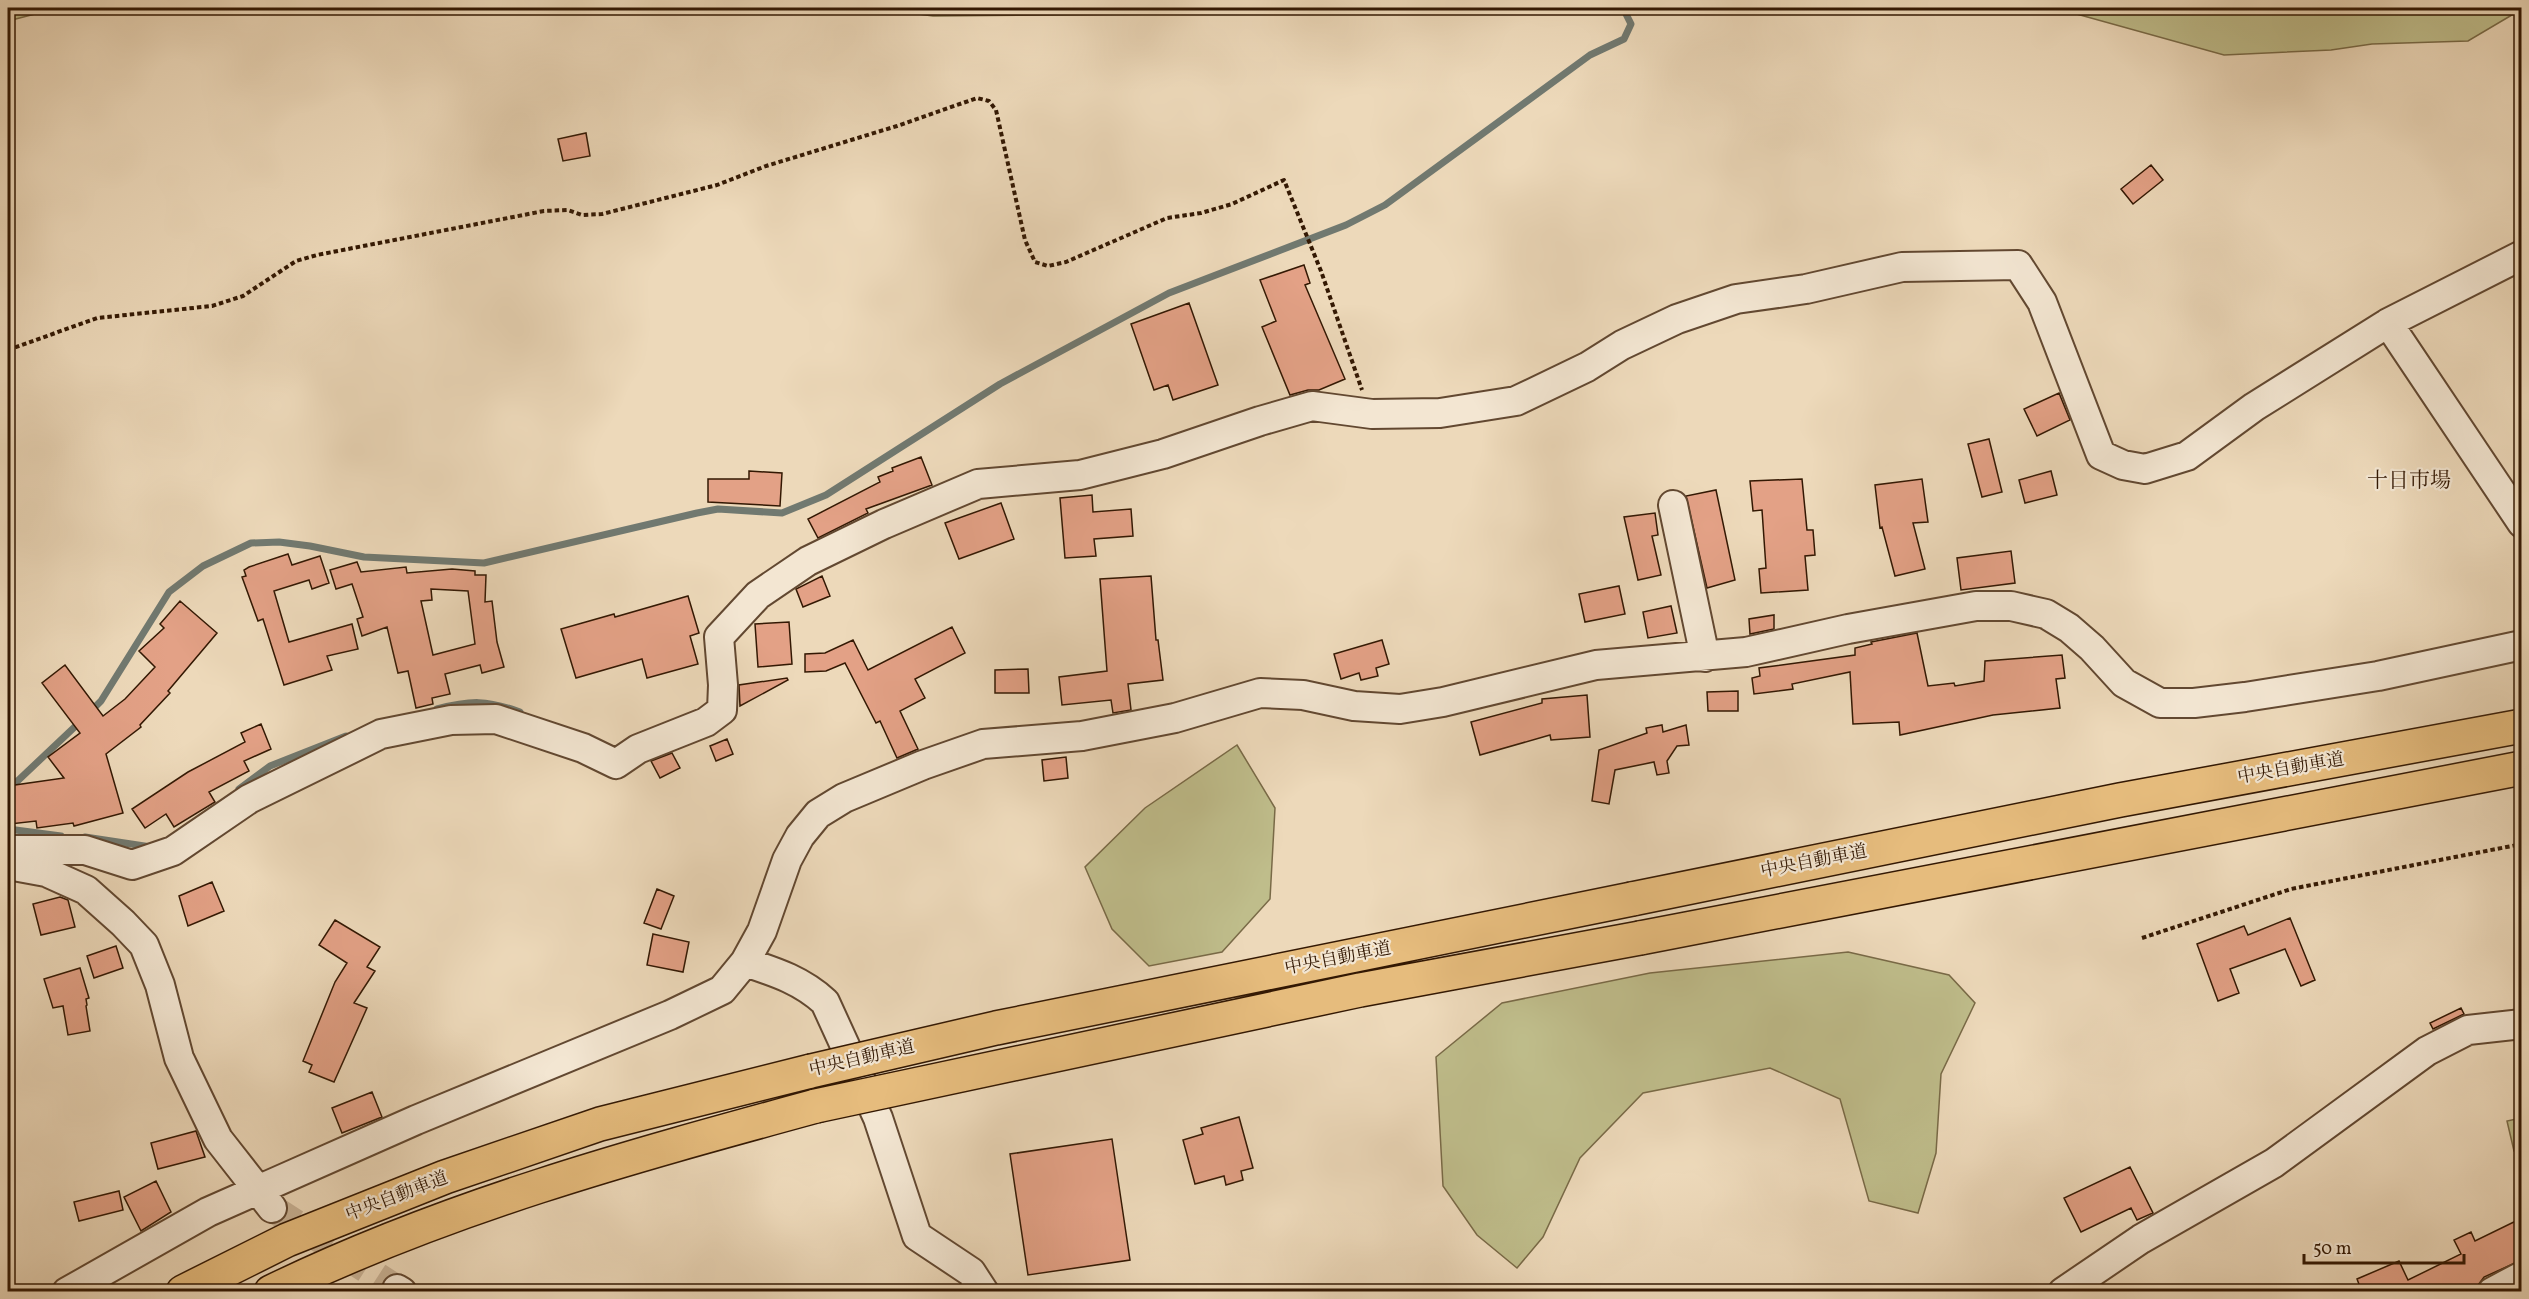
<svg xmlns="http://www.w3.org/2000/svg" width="2529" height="1299" viewBox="0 0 2529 1299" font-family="Vollkorn,'Noto Serif JP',serif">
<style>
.green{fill:#bfbd8b;stroke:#796a47;stroke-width:1.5}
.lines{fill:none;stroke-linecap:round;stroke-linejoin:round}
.stream{stroke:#717970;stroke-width:7}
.building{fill:#e3a186;stroke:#331803;stroke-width:1.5;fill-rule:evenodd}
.minor-tunnel{stroke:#c8b295;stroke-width:28;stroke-dasharray:28 14;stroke-linecap:butt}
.minor-casing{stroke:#624831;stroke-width:32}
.highway-casing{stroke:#331803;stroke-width:36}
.path{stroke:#331803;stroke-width:4;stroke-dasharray:4.5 3;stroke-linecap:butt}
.minor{stroke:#f3e6d2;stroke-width:28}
.highway{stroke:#e6bc7d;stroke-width:33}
.highway-bridge-casing{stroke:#331803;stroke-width:36;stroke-linecap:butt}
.highway-bridge{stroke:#e6bc7d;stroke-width:33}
.labels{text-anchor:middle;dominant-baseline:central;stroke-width:4.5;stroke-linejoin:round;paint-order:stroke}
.street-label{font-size:18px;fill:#331803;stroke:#f3e6d2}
.quarter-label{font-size:21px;fill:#331803;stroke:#f3e6d2}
</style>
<rect width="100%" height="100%" fill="#edd9ba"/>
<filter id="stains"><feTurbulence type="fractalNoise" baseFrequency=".00333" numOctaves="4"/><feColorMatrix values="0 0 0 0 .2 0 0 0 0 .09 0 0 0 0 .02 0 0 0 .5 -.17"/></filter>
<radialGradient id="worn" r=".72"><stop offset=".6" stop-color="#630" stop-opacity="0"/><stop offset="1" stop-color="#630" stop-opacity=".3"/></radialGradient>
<path class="green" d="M8 8H130L35 14 8 21Z
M873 8H1398L1312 13 933 16Z
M2055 8H2521L2522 9 2468 41 2372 44 2331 50 2224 55Z
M1237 745 1275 808 1270 899 1222 952 1149 966 1112 929 1085 867 1145 808Z
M1848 952 1949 975 1975 1003 1941 1074 1936 1153 1918 1213 1869 1201 1840 1099 1770 1068 1643 1093 1580 1158 1543 1237 1517 1268 1477 1235 1443 1186 1436 1057 1502 1003 1650 973Z
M2521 1118V1151H2514L2507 1121Z"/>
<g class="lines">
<path class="stream" d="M437 709C471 700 487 700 520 712
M90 712 101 701 169 592 203 566 251 543 279 542 310 546 364 557 484 563 697 513 718 509 782 513 826 495 1000 384 1169 293 1346 225 1385 205 1590 55 1624 39 1631 24 1623 8
M239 789 270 766 346 736
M8 790 82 720
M8 829 61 836
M85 837 151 847"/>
</g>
<path class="building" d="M586 133 590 156 563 161 558 139Z
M2151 165 2163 180 2133 204 2121 189Z
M1304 265 1310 283 1305 285 1345 379 1319 390H1308L1290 395 1262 327 1276 321 1260 280Z
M1189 303 1218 385 1173 400 1168 385 1154 390 1131 324Z
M2059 393 2070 420 2037 436 2024 409Z
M1989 439 2002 492 1982 497 1968 444Z
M921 457 932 485 866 509 868 513 818 538 808 519 880 482 878 477 893 471 892 468Z
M749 471 782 473 780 506 708 502V479H749Z
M2051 471 2057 495 2025 503 2019 480Z
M1802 479 1807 530H1813L1815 555 1805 556 1808 590 1761 593 1759 569 1766 568 1762 510 1753 511 1750 481Z
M1922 479 1928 522 1913 523 1925 569 1895 576 1882 527 1880 528 1875 485Z
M1716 490 1735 580 1707 588 1686 496Z
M1092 495 1093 512 1131 509 1133 536 1094 539 1096 556 1065 558 1060 498Z
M1001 503 1014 539 959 559 945 523Z
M1655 513 1658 535 1652 536 1661 575 1638 580 1624 517Z
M2011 551 2015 583 1961 590 1957 558Z
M288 554 292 565 320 556 329 583 312 589 309 580 274 591 289 642 352 624 358 649 327 656 332 670 284 685 263 619 258 621 242 577 246 576 244 570 249 567Z
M357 562 361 572 406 567 407 573 452 569 475 571V575H486L485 602 492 601 497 642 504 667 482 673 480 665 445 674 450 694 432 698 433 704 416 708 408 671 398 673 387 627 362 636 357 619 363 617 352 584 336 589 330 570ZM431 589 468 591 475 644 433 655 421 601 432 600Z
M822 576 830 596 803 607 796 589Z
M1151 576 1156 640H1158L1163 680 1128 684 1131 710 1113 713 1111 700 1062 705 1059 677 1107 671 1100 579Z
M1619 586 1625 614 1585 622 1579 594Z
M688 596 699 633 690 636 698 664 647 678 642 659 576 678 561 629 614 614 615 617Z
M180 601 217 633 168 691 170 693 140 725 141 727 106 754 123 813 74 826 73 823 37 828 36 821 10 824 8 786 64 778 48 757 80 733 42 683 65 665 103 716 125 699 155 667 139 651 164 628 160 624Z
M1671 606 1677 633 1648 638 1643 612Z
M1774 615V629L1750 634 1749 619Z
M789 622 792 664 758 667 755 624Z
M952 627 965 653 915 679 925 698 900 711 918 749 897 758 880 721 876 723 845 663 826 671 805 672V654L825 653 853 640 868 670Z
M1917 633 1928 686 1954 683 1955 686 1984 681 1985 661 2062 655 2065 678 2056 679 2060 708 1993 715 1900 735 1899 722 1853 724 1850 672 1792 684 1793 689 1754 694 1752 678 1760 676 1759 668 1855 655V648L1872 644 1871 642Z
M1382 640 1389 664 1376 668 1378 676 1361 680 1359 673 1341 679 1334 654Z
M1028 669 1029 693H995V670Z
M787 678 788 680 740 706 739 685Z
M1738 691V711H1708L1707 692Z
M1587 695 1590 737 1551 740 1550 735 1480 755 1471 722 1542 703V699Z
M261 724 271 749 244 761 249 771 209 792 215 802 174 827 166 814 145 828 132 809 188 772 245 742 241 733Z
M1662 725 1663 732 1686 725 1689 745 1677 746 1667 761 1669 773 1657 775 1654 762 1615 770 1609 804 1592 801 1599 750 1647 733 1646 728Z
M727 739 733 754 716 761 710 746Z
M672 753 680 768 660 778 651 761Z
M1066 757 1068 778 1044 781 1042 760Z
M212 882 224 911 188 926 179 896Z
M657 889 674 896 661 929 644 923Z
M60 897 68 900 75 927 41 935 33 904Z
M2290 918 2315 980 2301 986 2285 949 2230 969 2239 993 2218 1001 2197 944 2244 926 2248 935Z
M335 920 380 947 367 967 375 971 354 1003 367 1008 334 1082 309 1072 312 1065 303 1061 335 982 347 963 319 945Z
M653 934 689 942 683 972 647 965Z
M116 946 123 968 94 978 87 956Z
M80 968 89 998 86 999 87 1005 86 1006 90 1031 68 1035 63 1006 53 1008 44 979Z
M2461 1008 2464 1014 2433 1029 2430 1023Z
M372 1092 382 1117 342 1133 332 1108Z
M1239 1117 1253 1168 1241 1171 1243 1180 1226 1185 1224 1176 1195 1184 1183 1140 1203 1134 1201 1128Z
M196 1131 205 1157 158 1169 151 1143Z
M1112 1139 1130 1260 1028 1275 1010 1154Z
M2130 1167 2153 1213 2137 1220 2131 1208 2081 1232 2064 1198Z
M156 1181 171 1212 141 1231 124 1197Z
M119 1191 123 1210 79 1221 74 1202Z
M2522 1218V1260L2484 1277 2473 1292H2362L2357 1279 2399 1261 2408 1280 2461 1254 2454 1240 2471 1232 2475 1241Z"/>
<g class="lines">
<path class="minor-tunnel" d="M272 1208 397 1289"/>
<defs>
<path id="minor" d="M2388 323 2522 523
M1673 505 1705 657
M8 850H85L132 865 173 851 249 799 381 734 451 720 496 719 583 748 616 764 638 749 706 722 722 710 723 685 719 637 758 595 808 561 884 524 978 484 1080 475 1163 454 1260 421 1312 406 1372 414 1440 413 1516 401 1587 367 1622 345 1677 319 1736 299 1806 289 1902 267 2018 265 2042 302 2101 455 2123 465 2145 469 2187 456 2254 407 2388 323 2522 255
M8 865 46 872 86 890 123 923 144 945 160 985 179 1058 218 1139 272 1208
M745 962C775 972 801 980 825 1002L878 1118 917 1236 971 1272 984 1292
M397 1289 402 1292
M67 1292 208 1212 416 1120 670 1015 722 990 745 962 762 931 787 860 800 836 818 814 844 798 923 765 983 744 1082 736 1175 718 1260 693 1303 695 1354 706 1400 709 1443 702 1596 665 1746 652 1848 629 1976 606H2011L2046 614 2069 628 2092 648 2124 683 2160 703H2194L2245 697 2378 676 2522 645
M2063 1292 2141 1239 2274 1163 2427 1051 2468 1030 2522 1024
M2492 1292 2522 1276"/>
<path id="highway" d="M1632 899 2120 800 2522 726
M1640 938 2522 768
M183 1292 287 1240 445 1177 600 1124 811 1071
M271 1292C446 1207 629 1157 816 1106"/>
</defs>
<use href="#minor" class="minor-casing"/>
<use href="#highway" class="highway-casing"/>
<path class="path" d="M8 350 97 318 212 306 243 296 296 261 317 255 544 211 568 210 582 215 602 214 717 185 766 166 897 126 977 98 989 101 996 110 1025 240 1035 262 1048 266 1066 262 1167 218 1201 213 1232 204 1284 180 1321 271 1362 390
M2142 938 2291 889 2522 844"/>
<use href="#minor" class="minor"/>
<use href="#highway" class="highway"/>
<defs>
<path id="highway-bridge" d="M811 1071 996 1028 1632 899
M816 1106 1360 990 1640 938"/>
</defs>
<use href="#highway-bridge" class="highway-bridge-casing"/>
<use href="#highway-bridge" class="highway-bridge"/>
</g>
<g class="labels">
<g class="street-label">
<text transform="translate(2291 769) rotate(-10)">中央自動車道</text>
<text transform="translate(1814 862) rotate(-11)">中央自動車道</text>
<text transform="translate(1338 959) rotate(-11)">中央自動車道</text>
<text transform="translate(862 1059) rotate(-13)">中央自動車道</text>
<text transform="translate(397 1197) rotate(-21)">中央自動車道</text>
</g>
<g class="quarter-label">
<text x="2409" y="481">十日市場</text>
</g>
</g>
<rect width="2529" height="1299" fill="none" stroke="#edd9ba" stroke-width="30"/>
<rect x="9" y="9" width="2511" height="1281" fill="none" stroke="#331803" stroke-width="3"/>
<rect x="15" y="15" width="2499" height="1269" fill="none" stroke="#331803" stroke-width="1.5"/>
<path d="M2304 1254v9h160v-9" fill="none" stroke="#331803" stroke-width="3"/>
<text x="2313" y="1254" font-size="18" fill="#331803" stroke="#f3e6d2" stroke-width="4.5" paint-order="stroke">50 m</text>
<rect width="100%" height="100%" filter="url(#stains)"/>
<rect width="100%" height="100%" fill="url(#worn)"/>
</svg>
